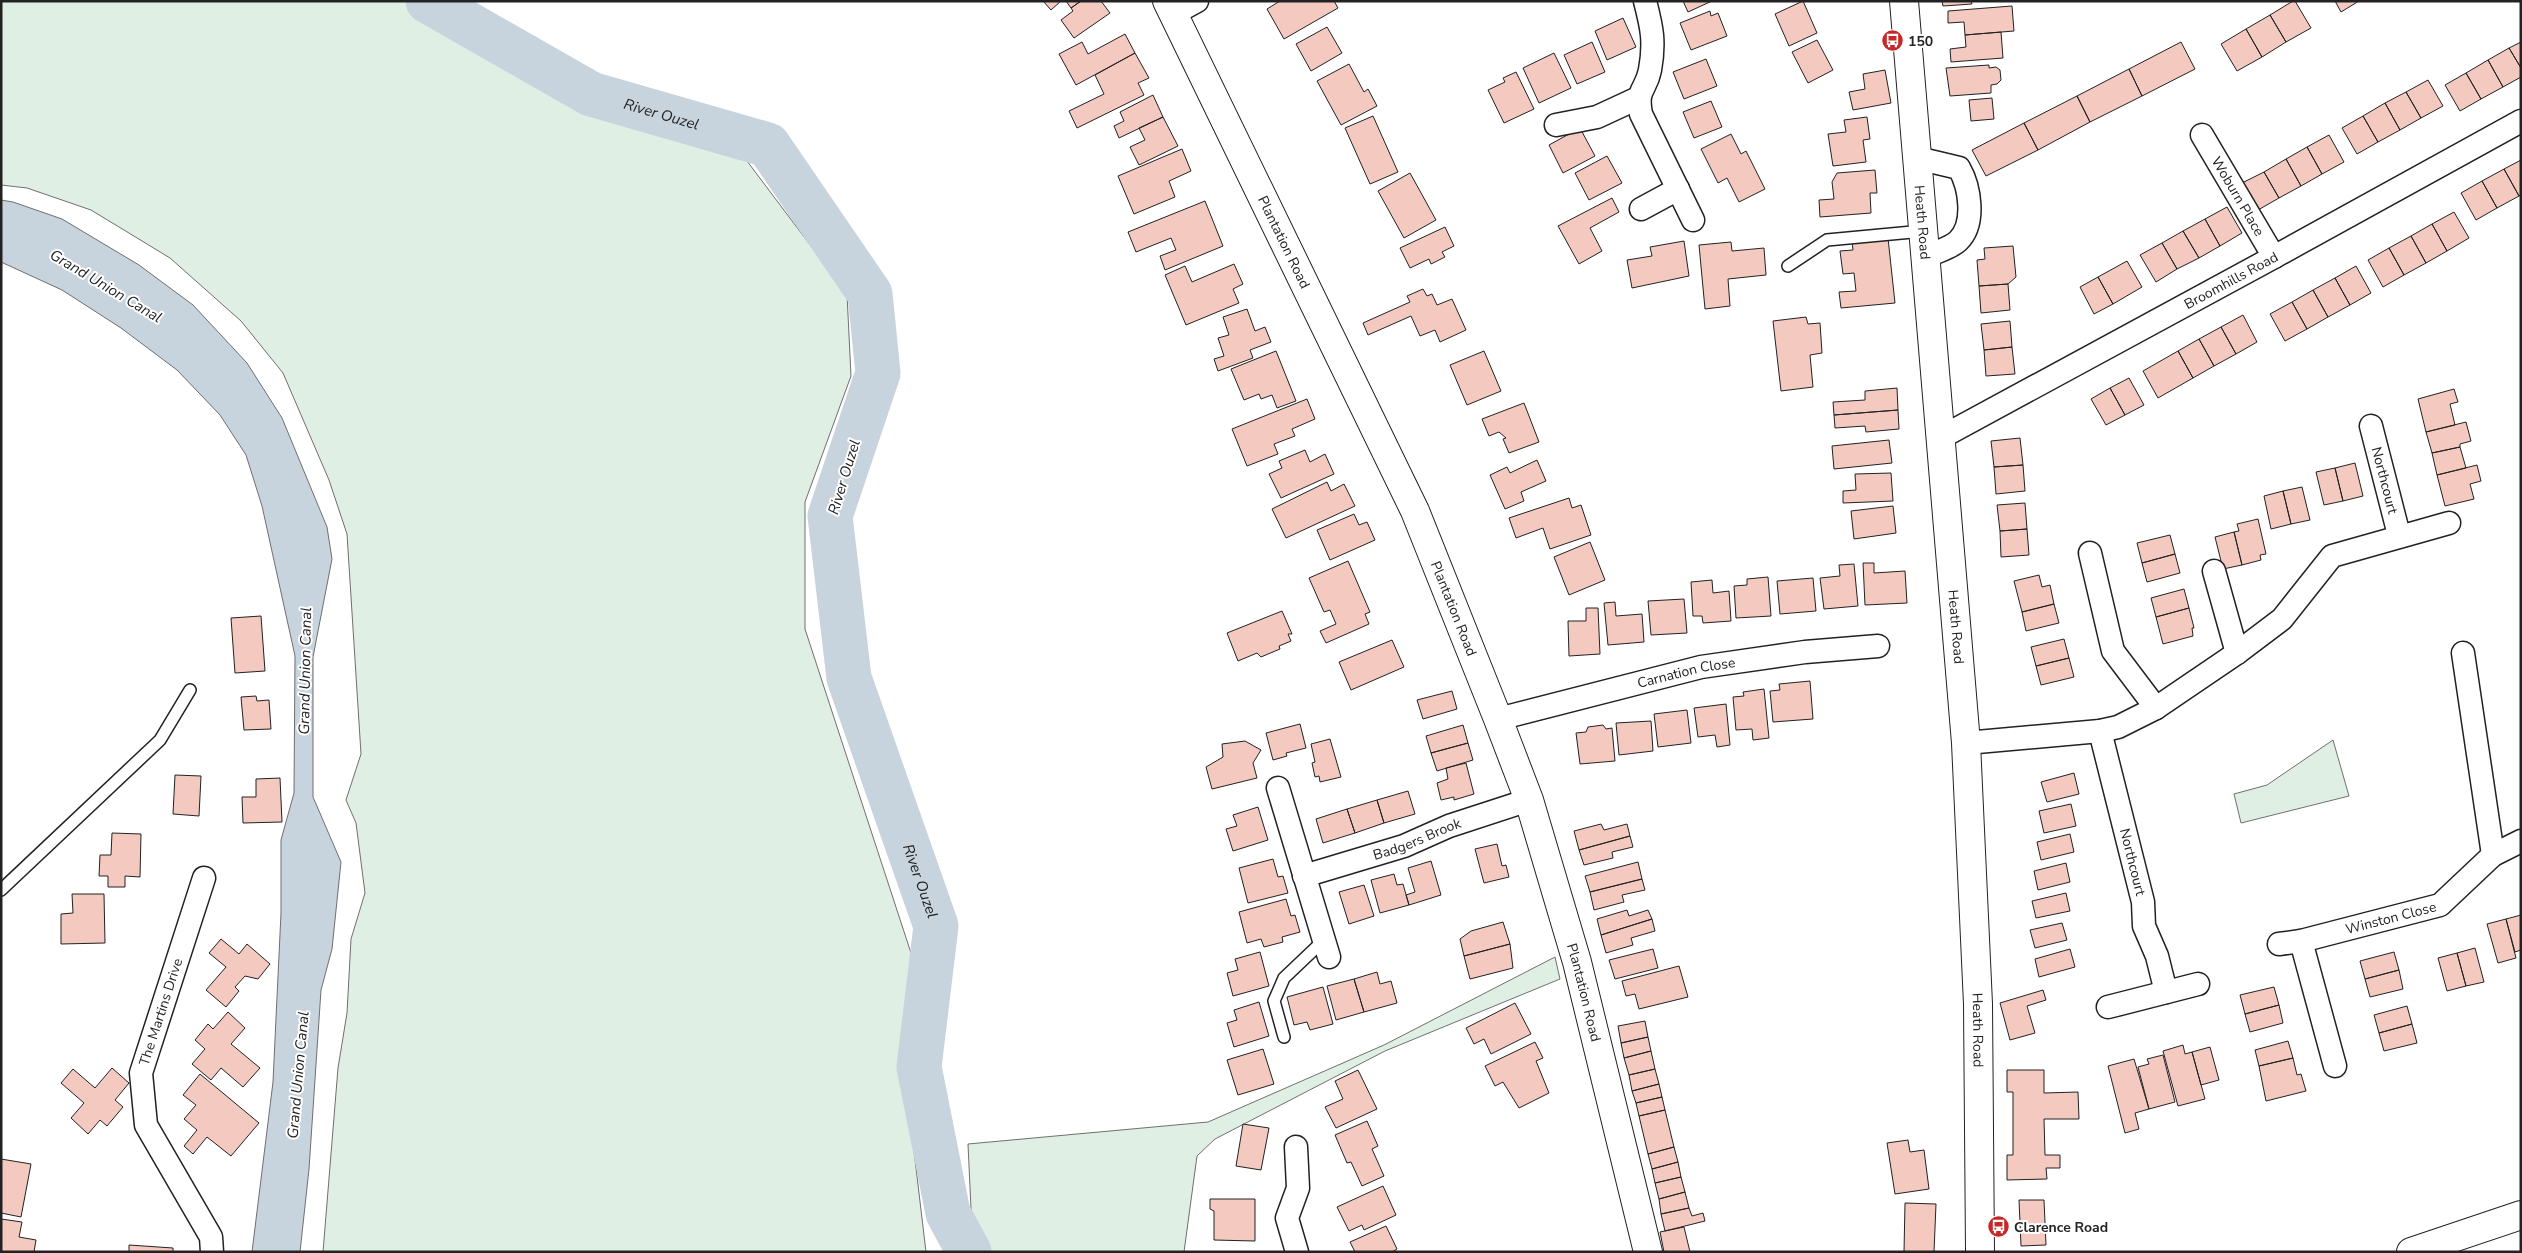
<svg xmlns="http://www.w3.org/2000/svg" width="2522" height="1253" viewBox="0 0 2522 1253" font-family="'Nunito Sans',sans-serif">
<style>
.green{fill:#e0efe3;stroke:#6f6f6f}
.water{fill:#c7d3dd;stroke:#6f6f6f}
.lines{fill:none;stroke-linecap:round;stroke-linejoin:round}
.river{stroke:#c7d3dd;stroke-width:45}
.building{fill:#f3c9c0;stroke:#222}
.lane-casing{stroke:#222;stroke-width:14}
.street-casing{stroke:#222;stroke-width:25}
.secondary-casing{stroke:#222;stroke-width:30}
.lane{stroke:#fff;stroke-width:11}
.street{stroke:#fff;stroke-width:22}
.secondary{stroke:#fff;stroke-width:28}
.labels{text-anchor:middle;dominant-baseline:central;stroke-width:4;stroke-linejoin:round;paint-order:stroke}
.poi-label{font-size:14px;font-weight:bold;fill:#222;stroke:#fff;text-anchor:start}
.street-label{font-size:14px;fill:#222;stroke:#fff}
.water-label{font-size:15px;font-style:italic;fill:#222;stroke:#fff}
</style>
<rect width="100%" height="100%" fill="#fff"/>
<path class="green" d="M1 1H408L427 18 582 102 747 161 847 294 851 376 805 502V629L911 953 904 1067 926 1252H323L338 1068 347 1013 351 939 365 893 356 823 346 800 361 754 347 534 329 480 283 373 241 321 170 258 91 210 27 188 1 185Z
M2333 740 2349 796 2241 823 2234 794 2267 785Z
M1555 957 1560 979 1385 1051 1215 1139 1197 1156 1184 1252H973L968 1144 1208 1122 1384 1045Z"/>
<path class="water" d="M1 200 13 202 62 219 139 265 193 305 247 363 282 418 327 527 332 559 313 657V797L341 862 332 949 321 990 309 1169 300 1252H252L273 1082 281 913V840L294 793 295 656 262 506 246 455 220 415 177 370 121 328 62 290 1 262Z"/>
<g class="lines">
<path class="river" id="s1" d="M428 1 591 94 768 145 870 294 878 373 830 516 849 678 936 926 919 1067 948 1213 969 1252"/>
</g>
<path class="building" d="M1043 1H1061L1051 10Z
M1066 1H1081L1071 8Z
M1081 1H1101L1110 13 1074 38 1061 20 1073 11 1071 8Z
M1280 1H1334L1338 8 1284 39 1267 9Z
M1683 1H1712L1688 12Z
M1803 1 1817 33 1789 46 1775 14Z
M1942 1H1971L1972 4 1943 6Z
M2293 1H2295L2311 28 2286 42 2270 15Z
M2335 1H2359L2341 12Z
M2012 6 2014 31 1965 35 1964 22 1948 23V11Z
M1710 11 1711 16 1718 13 1727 36 1691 50 1680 23Z
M2270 15 2286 42 2262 57 2246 29Z
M1623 18 1636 47 1607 60 1595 31Z
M1327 27 1342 53 1311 71 1296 44Z
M2246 29 2262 57 2237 71 2221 44Z
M2001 32 2003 58 1951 62 1950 49 1966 47 1965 35Z
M1125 34 1135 53 1076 85 1059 54 1082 42 1088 54Z
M1817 40 1833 70 1808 83 1792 52Z
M1592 42 1605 72 1577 84 1564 55Z
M2181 42 2195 69 2142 96 2129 69Z
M2521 42V68L2509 48Z
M2509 48 2521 68V77L2503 87 2488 60Z
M1135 53 1149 78 1138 83 1144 95 1077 128 1069 111 1104 94 1095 75Z
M1554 53 1571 88 1539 103 1523 68Z
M1706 59 1717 86 1684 99 1673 72Z
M2488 60 2503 87 2481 99 2466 73Z
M1349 64 1364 92 1368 89 1377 106 1341 125 1317 81Z
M1989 65V68L1996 67 2000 70 2001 80 1997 84 1991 85V93L1950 96 1946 68Z
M2129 69 2142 96 2090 122 2077 96Z
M1885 70 1891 103 1853 110 1849 92 1865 89 1863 74Z
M1516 72 1534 109 1504 123 1488 90 1505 82 1503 78Z
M2466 73 2481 99 2460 111 2445 85Z
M2428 80 2443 106 2421 118 2406 92Z
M2406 92 2421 118 2400 130 2385 103Z
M1153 95 1163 117 1119 138 1114 126 1124 121 1120 112Z
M2077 96 2090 122 2038 150 2024 123Z
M1992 98 1994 119 1971 121 1969 100Z
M1711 101 1722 127 1694 138 1683 112Z
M2385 103 2400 130 2378 142 2363 116Z
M1373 116 1398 172 1370 184 1345 128Z
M2363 116 2378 142 2357 154 2342 128Z
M1163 117 1178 146 1139 165 1130 147 1145 140 1139 128Z
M1867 117 1870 139 1863 140 1866 162 1833 166 1828 134 1846 132 1844 120Z
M2024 123 2038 150 1986 176 1972 150Z
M1580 128 1595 156 1563 173 1549 145Z
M1731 134 1741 154 1746 151 1765 189 1739 202 1727 178 1718 183 1701 149Z
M2329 135 2344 162 2322 174 2307 147Z
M2307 147 2322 174 2301 186 2286 159Z
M1182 149 1191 171 1169 181 1175 197 1134 214 1118 176Z
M1607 156 1622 183 1589 200 1575 173Z
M2286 159 2301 186 2279 198 2264 172Z
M2521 160V195L2519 196 2504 169Z
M2504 169 2519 196 2497 208 2482 181Z
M1875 170 1877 193H1870L1871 213 1820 217 1819 200 1834 199 1832 182 1837 173Z
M2264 172 2279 198 2258 210 2242 183Z
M1410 173 1436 220 1404 238 1378 191Z
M2482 181 2497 208 2476 220 2461 193Z
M1612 198 1619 212 1590 228 1602 251 1579 264 1558 226Z
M1205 201 1223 246 1165 270 1160 256 1176 250 1171 238 1136 252 1128 232Z
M2227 207 2242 233 2220 246 2205 219Z
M2454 212 2469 238 2447 251 2432 224Z
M2205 219 2220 246 2199 258 2183 231Z
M2432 224 2447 251 2426 263 2411 236Z
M1445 227 1454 246 1442 252 1445 257 1431 264 1429 259 1410 268 1400 248Z
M2183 231 2199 258 2177 269 2162 243Z
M2411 236 2426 263 2404 275 2389 248Z
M1888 238 1895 303 1841 308 1839 292 1856 291 1854 273 1843 274 1840 251 1853 250 1852 242Z
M1684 241 1689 276 1632 288 1627 260 1652 256 1650 247Z
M1731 242 1732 251 1764 248 1766 275 1728 279 1730 306 1705 309 1699 245Z
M2162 243 2177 269 2156 282 2140 255Z
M2013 246 2016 277 2008 284 1979 286 1977 260 1985 259 1984 248Z
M2389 248 2404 275 2383 287 2368 260Z
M2127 261 2142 287 2113 304 2098 277Z
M1234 264 1243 284 1233 289 1239 303 1186 325 1165 275 1185 266 1192 282Z
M2356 266 2371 293 2350 305 2335 278Z
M2098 277 2113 304 2094 314 2080 287Z
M2335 278 2350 305 2328 317 2313 290Z
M2008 284 2010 310 1981 313 1979 286Z
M1423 289 1427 296 1432 294 1437 305 1452 299 1466 330 1440 342 1435 330 1420 336 1411 316 1368 335 1363 323 1410 302 1407 296Z
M2313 290 2328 317 2307 329 2292 302Z
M2292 302 2307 329 2285 341 2270 314Z
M1247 309 1255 331 1265 327 1271 342 1250 350 1253 358 1218 371 1214 359 1224 356 1218 338 1229 335 1223 317Z
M2243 315 2257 342 2236 354 2221 327Z
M1806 317 1808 324 1820 323 1822 353 1810 355 1813 387 1781 391 1773 321Z
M2010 321 2012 347 1984 350 1981 324Z
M2221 327 2236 354 2214 366 2199 339Z
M2199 339 2214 366 2193 378 2178 351Z
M2012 347 2015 374 1986 376 1984 350Z
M1276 351 1296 401 1277 408 1272 395 1261 399 1259 394 1244 400 1231 369Z
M1484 351 1501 391 1467 405 1450 365Z
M2178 351 2193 378 2158 398 2143 371Z
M2129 378 2144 405 2125 415 2110 388Z
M1897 388 1898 410 1834 415 1833 402 1865 400V391Z
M2110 388 2125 415 2106 425 2091 399Z
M2454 389 2458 402 2450 404 2455 425 2426 432 2418 399Z
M1307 399 1315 419 1292 429 1295 436 1274 444 1278 454 1247 466 1232 429Z
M1524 403 1539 442 1509 453 1503 439 1506 438 1499 432 1489 436 1482 419Z
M1898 410 1899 429 1866 432 1865 426 1835 428 1834 415Z
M2466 422 2471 441 2460 444V447L2432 453 2426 432Z
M2020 438 2023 465 1994 467 1991 441Z
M1889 440 1892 463 1834 469 1832 446Z
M2460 447 2466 468 2437 475 2432 453Z
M1305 450 1310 462 1325 454 1334 474 1281 498 1269 474 1282 468 1279 461Z
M1537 460 1546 481 1521 492 1524 501 1505 509 1490 475 1507 467 1510 473Z
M2355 463 2363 496 2343 501 2335 468Z
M2023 465 2025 491 1996 494 1994 467Z
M2477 465 2481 481 2470 484 2474 499 2445 506 2437 475Z
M2335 468 2343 501 2324 505 2316 472Z
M1891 473 1893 501 1843 503V491L1856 490 1855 474Z
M1327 482 1331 491 1344 484 1355 506 1286 538 1272 509Z
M2302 487 2310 520 2291 524 2283 491Z
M2283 491 2291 524 2271 529 2264 496Z
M1569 498 1572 508 1581 505 1591 535 1550 549 1543 528 1516 538 1509 518Z
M2025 503 2027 529 2000 531 1997 505Z
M1893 506 1896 533 1854 539 1851 511Z
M1354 514 1359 525 1367 522 1375 540 1330 560 1317 530Z
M2258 519 2266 554 2260 555 2261 560 2242 565 2234 532 2239 531 2237 524Z
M2027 529 2029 555 2001 557 2000 531Z
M2234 532 2242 565 2223 569 2215 537Z
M2170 535 2175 554 2142 563 2137 543Z
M1590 542 1605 580 1569 595 1554 557Z
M2175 554 2180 573 2147 582 2142 563Z
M1348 561 1370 612 1365 614 1369 624 1326 643 1320 631 1336 624 1330 610 1324 612 1309 578Z
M1863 563H1874V573L1905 571 1907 603 1865 605Z
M1854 564 1858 606 1824 609 1820 578 1840 576 1839 565Z
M2039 575 2042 587 2050 585 2054 604 2022 612 2014 581Z
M1768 577 1771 616 1736 618 1734 586 1747 585V579Z
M1813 578 1816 611 1780 614 1777 581Z
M1712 580 1713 593 1729 591 1731 621 1703 623 1702 616H1693L1691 582Z
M2184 589 2189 608 2156 617 2151 598Z
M1684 599 1687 633 1651 635 1648 601Z
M1615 602 1616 616 1642 614 1644 642 1608 645 1604 603Z
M2054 604 2059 623 2026 631 2022 612Z
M1586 608H1598L1600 654 1569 656 1568 621H1586Z
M2189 608 2194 628H2192L2193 636 2163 644 2156 617Z
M1282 611 1292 634H1288L1291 641 1279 646 1280 649 1261 657 1257 653 1238 661 1227 633Z
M261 616 265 671 235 673 231 618Z
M2064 639 2069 658 2036 666 2031 647Z
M1392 640 1404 667 1351 690 1339 662Z
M2069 658 2074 677 2041 685 2036 666Z
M1810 681 1813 719 1773 722 1770 691 1780 690 1779 684Z
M1764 689 1769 738 1753 740 1752 729 1736 730 1733 697 1744 696 1743 692Z
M1452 691 1457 709 1423 719 1417 700Z
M256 696 257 701 269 700 271 729 244 730 241 697Z
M1726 704 1730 745 1717 747 1715 735 1698 737 1694 708Z
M1687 710 1691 743 1658 747 1654 714Z
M1651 721 1653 751 1619 755 1616 723Z
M1300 724 1306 748 1286 753 1287 756 1273 760 1266 733Z
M1463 725 1468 743 1431 753 1426 736Z
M1603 725 1606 729 1612 728 1615 761 1580 764 1576 733 1586 732 1588 727Z
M1330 739 1341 777 1320 782 1319 776 1315 777 1312 763 1315 762 1311 744Z
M1245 741 1261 750 1253 763 1257 778 1212 789 1206 767 1223 757 1222 744Z
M1468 743 1473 760 1437 771 1431 753Z
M1466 763 1474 794 1454 800V797L1441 800 1437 783 1448 779 1446 768Z
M2074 773 2079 794 2047 802 2041 782Z
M175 775 201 776 199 816 173 814Z
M280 778 282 822 243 823 242 797H256V779Z
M1408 791 1415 814 1384 823 1377 800Z
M1377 800 1384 823 1355 833 1347 809Z
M2071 804 2076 826 2044 833 2039 811Z
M1258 807 1268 840 1233 851 1226 829 1237 826 1233 815Z
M1347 809 1355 833 1323 843 1316 819Z
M1601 824 1604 830 1627 824 1630 836 1579 850 1574 831Z
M112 833 141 834 140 877 125 876V887H108V876H99L100 855H111Z
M2070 834 2074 852 2041 860 2037 842Z
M1630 836 1633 847 1612 852 1613 858 1584 865 1579 850Z
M1497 844 1502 866 1506 865 1509 877 1484 883 1475 849Z
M1273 859 1278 877 1283 876 1288 893 1248 903 1239 868Z
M1431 861 1441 895 1409 905 1406 895 1415 892 1408 868Z
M1638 862 1642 879 1590 892 1585 876Z
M2066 863 2070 882 2038 890 2034 871Z
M1394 874 1397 885 1403 884 1409 905 1380 913 1371 880Z
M1642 879 1645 890 1622 895 1624 902 1594 910 1590 892Z
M1364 885 1374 916 1349 924 1339 892Z
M2066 893 2070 911 2036 918 2032 901Z
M72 894H104L105 943 61 944V914L73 913Z
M1286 899 1291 916 1295 915 1300 932 1282 937 1283 942 1264 947 1261 939 1247 943 1239 912Z
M1627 910 1629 916 1648 910 1652 919 1601 935 1597 919Z
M2521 915V950L2515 952 2506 919Z
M1652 919 1655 931 1631 938 1633 945 1606 953 1601 935Z
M2506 919 2516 958 2498 963 2487 924Z
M1503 922 1510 944 1464 956 1460 939 1471 931Z
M2062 923 2067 940 2035 948 2030 930Z
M221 939 239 954 247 944 270 964 258 979 245 976 235 987 239 991 226 1007 206 990 226 967 209 953Z
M1510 944 1513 968 1470 979 1464 956Z
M2475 948 2484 982 2466 986 2457 953Z
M1653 949 1658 968 1615 979 1609 960Z
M2070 949 2075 967 2039 977 2035 959Z
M1260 952 1269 986 1233 996 1227 973 1238 970 1235 959Z
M2394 952 2399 970 2365 979 2360 961Z
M2457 953 2466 986 2447 991 2438 958Z
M1679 966 1688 997 1639 1009 1635 994 1626 996 1622 981Z
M2399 970 2403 989 2370 997 2365 979Z
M1377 972 1380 984 1391 981 1397 1003 1364 1012 1354 979Z
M1354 979 1364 1012 1336 1020 1327 986Z
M1323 987 1333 1024 1310 1030 1307 1022 1294 1025 1287 997Z
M2274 987 2279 1005 2245 1014 2240 995Z
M2043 990 2046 1000 2027 1006 2035 1033 2010 1040 2000 1003Z
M1259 1002 1269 1036 1234 1047 1227 1023 1237 1020 1234 1010Z
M1515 1003 1531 1034 1491 1054 1484 1039 1474 1044 1466 1028Z
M2279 1005 2283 1023 2250 1032 2245 1014Z
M2407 1006 2412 1024 2379 1033 2374 1015Z
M228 1012 245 1028 231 1044 260 1068 243 1087 221 1068 211 1080 192 1064 205 1049 195 1040 208 1024 213 1029Z
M1645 1021 1648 1037 1621 1043 1618 1026Z
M2412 1024 2417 1043 2384 1051 2379 1033Z
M1648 1037 1651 1051 1624 1058 1621 1043Z
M2288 1041 2293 1058 2259 1066 2255 1050Z
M1535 1042 1543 1058 1536 1061 1549 1093 1519 1108 1503 1082 1495 1086 1485 1066Z
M2183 1045 2185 1054 2192 1052 2205 1099 2178 1106 2163 1051Z
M2210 1047 2219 1080 2201 1085 2192 1052Z
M1263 1049 1274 1084 1238 1095 1227 1060Z
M1651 1051 1655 1069 1629 1075 1624 1058Z
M2163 1055 2175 1102 2149 1109 2138 1067 2149 1064 2147 1059Z
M2293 1058 2297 1075 2301 1074 2306 1091 2266 1101 2259 1066Z
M2134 1059 2149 1109 2135 1113 2139 1129 2125 1133 2108 1066Z
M112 1068 129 1083 115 1100 123 1107 107 1126 100 1120 88 1134 71 1118 84 1103 61 1083 73 1069 95 1088Z
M1655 1069 1659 1084 1632 1091 1629 1075Z
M1358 1070 1377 1109 1336 1128 1325 1107 1343 1099 1335 1081Z
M2007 1070H2044V1093L2078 1092 2079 1119H2044L2045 1155H2060V1168H2046L2047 1179 2007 1180V1155H2013V1092H2007Z
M200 1074 259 1123 231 1156 207 1137 193 1154 184 1146 197 1130 184 1119 196 1105 183 1095Z
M1659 1084 1662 1097 1636 1103 1632 1091Z
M1662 1097 1665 1110 1639 1116 1636 1103Z
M1665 1110 1674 1147 1648 1154 1639 1116Z
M1367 1121 1378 1146 1372 1149 1384 1176 1362 1186 1351 1162 1347 1163 1335 1135Z
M1243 1124 1269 1128 1261 1170 1236 1166Z
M1908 1140 1910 1152 1924 1150 1929 1189 1895 1194 1887 1143Z
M1674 1147 1678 1162 1652 1169 1648 1154Z
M1 1159 31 1164 21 1217 1 1213Z
M1678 1162 1681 1177 1655 1183 1652 1169Z
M1681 1177 1685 1192 1659 1199 1655 1183Z
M1383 1186 1396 1215 1364 1230 1362 1225 1349 1231 1337 1207Z
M1685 1192 1689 1208 1661 1214 1659 1199Z
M1210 1199H1255V1241L1214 1240V1211L1210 1209Z
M2019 1200H2044L2046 1245 2021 1246Z
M1905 1203 1936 1204 1934 1252H1904Z
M1689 1208 1692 1216 1703 1213 1705 1221 1665 1231 1661 1214Z
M1 1219 22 1222 19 1237 36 1240 34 1252H1Z
M1386 1226 1397 1249 1392 1252H1355L1350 1242Z
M1684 1227 1690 1252H1664L1660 1232Z
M129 1245 173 1248V1252H129Z"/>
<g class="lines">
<defs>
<path id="lane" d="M1788 266 1827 240 1923 231
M1 890 160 740 190 690
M1284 1037 1274 1001 1284 978 1324 940"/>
<g id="street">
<path d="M1645 1C1652 28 1655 42 1650 70 1646 91 1636 88 1641 114L1693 220"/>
<path d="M1173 14 1197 1"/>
<path d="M1556 125 1597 117 1638 98"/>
<path id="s2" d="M2202 135 2274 257"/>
<path d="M1917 158 1959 168C1970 187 1976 224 1958 241 1951 248 1935 252 1926 257"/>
<path d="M1641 209 1678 189"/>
<path id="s3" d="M2371 426 2399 535"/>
<path id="s4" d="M1940 438 2274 257 2521 121"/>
<path d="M2090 553 2113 651 2156 708"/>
<path d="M2214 571 2237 653"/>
<path d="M2463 653 2493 855"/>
<path id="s5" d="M1498 719 1701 667 1805 652 1878 646"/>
<path id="s6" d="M2100 731 2143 902 2144 926 2157 956 2166 992"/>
<path d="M1966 743 2100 731 2118 727 2156 708 2237 653 2282 619 2332 556 2449 523"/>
<path d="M1278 788 1329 957"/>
<path id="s7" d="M1304 876 1404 846 1449 826 1529 800"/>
<path d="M204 878 141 1073 146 1125 211 1237 212 1252"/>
<path d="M2301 941 2335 1066"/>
<path id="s8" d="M2279 944 2301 941 2440 905 2493 855 2521 841"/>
<path d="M2108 1007 2198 984"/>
<path d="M1296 1147 1298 1188 1287 1218 1297 1252"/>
</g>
<g id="secondary">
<path id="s9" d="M1167 1 1415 511 1498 719 1529 800 1577 962 1648 1252"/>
<path id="s10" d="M1904 1 1966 743 1978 1004 1980 1252"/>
<path d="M2411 1252 2521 1215"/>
</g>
</defs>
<use href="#lane" class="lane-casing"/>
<use href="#street" class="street-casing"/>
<use href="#secondary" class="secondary-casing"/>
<use href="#lane" class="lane"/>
<use href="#street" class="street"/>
<use href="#secondary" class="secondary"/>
</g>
<defs>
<symbol id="bus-disc" viewBox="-11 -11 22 22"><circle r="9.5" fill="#c62828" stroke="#fff"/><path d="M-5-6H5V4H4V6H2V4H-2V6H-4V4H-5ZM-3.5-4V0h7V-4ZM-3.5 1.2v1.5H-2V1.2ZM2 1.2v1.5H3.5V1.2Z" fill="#fff"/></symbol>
</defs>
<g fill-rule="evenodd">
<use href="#bus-disc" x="1880" y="28" width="25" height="25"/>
<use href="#bus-disc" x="1986" y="1214" width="25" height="25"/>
</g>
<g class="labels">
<g class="poi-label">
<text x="1908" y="41">150</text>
<text x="2014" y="1227">Clarence Road</text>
</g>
<g class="street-label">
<text stroke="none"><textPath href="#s2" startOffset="71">Woburn Place</textPath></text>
<text stroke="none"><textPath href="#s10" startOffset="222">Heath Road</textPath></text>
<text stroke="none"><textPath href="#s9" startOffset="268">Plantation Road</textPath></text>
<text stroke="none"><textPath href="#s4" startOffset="331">Broomhills Road</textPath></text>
<text stroke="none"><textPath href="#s3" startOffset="56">Northcourt</textPath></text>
<text stroke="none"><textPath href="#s9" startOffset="672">Plantation Road</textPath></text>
<text stroke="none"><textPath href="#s10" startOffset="628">Heath Road</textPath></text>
<text stroke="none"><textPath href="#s5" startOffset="194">Carnation Close</textPath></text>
<text stroke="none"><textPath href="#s7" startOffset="119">Badgers Brook</textPath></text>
<text stroke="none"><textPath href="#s6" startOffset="135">Northcourt</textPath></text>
<text stroke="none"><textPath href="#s8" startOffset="115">Winston Close</textPath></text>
<text stroke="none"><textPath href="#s9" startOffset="1078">Plantation Road</textPath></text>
<text transform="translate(161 1012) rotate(-72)">The Martins Drive</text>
<text stroke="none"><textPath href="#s10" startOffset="1032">Heath Road</textPath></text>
</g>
<g class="water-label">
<text stroke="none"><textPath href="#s1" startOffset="261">River Ouzel</textPath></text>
<text transform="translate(106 286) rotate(31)">Grand Union Canal</text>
<text transform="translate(844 477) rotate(-73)">River Ouzel</text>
<text transform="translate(305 671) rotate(-89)">Grand Union Canal</text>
<text stroke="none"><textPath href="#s1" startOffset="1161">River Ouzel</textPath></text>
<text transform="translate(298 1075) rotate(-85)">Grand Union Canal</text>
</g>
</g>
<rect width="2522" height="1253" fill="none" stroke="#222222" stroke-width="5"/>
</svg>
